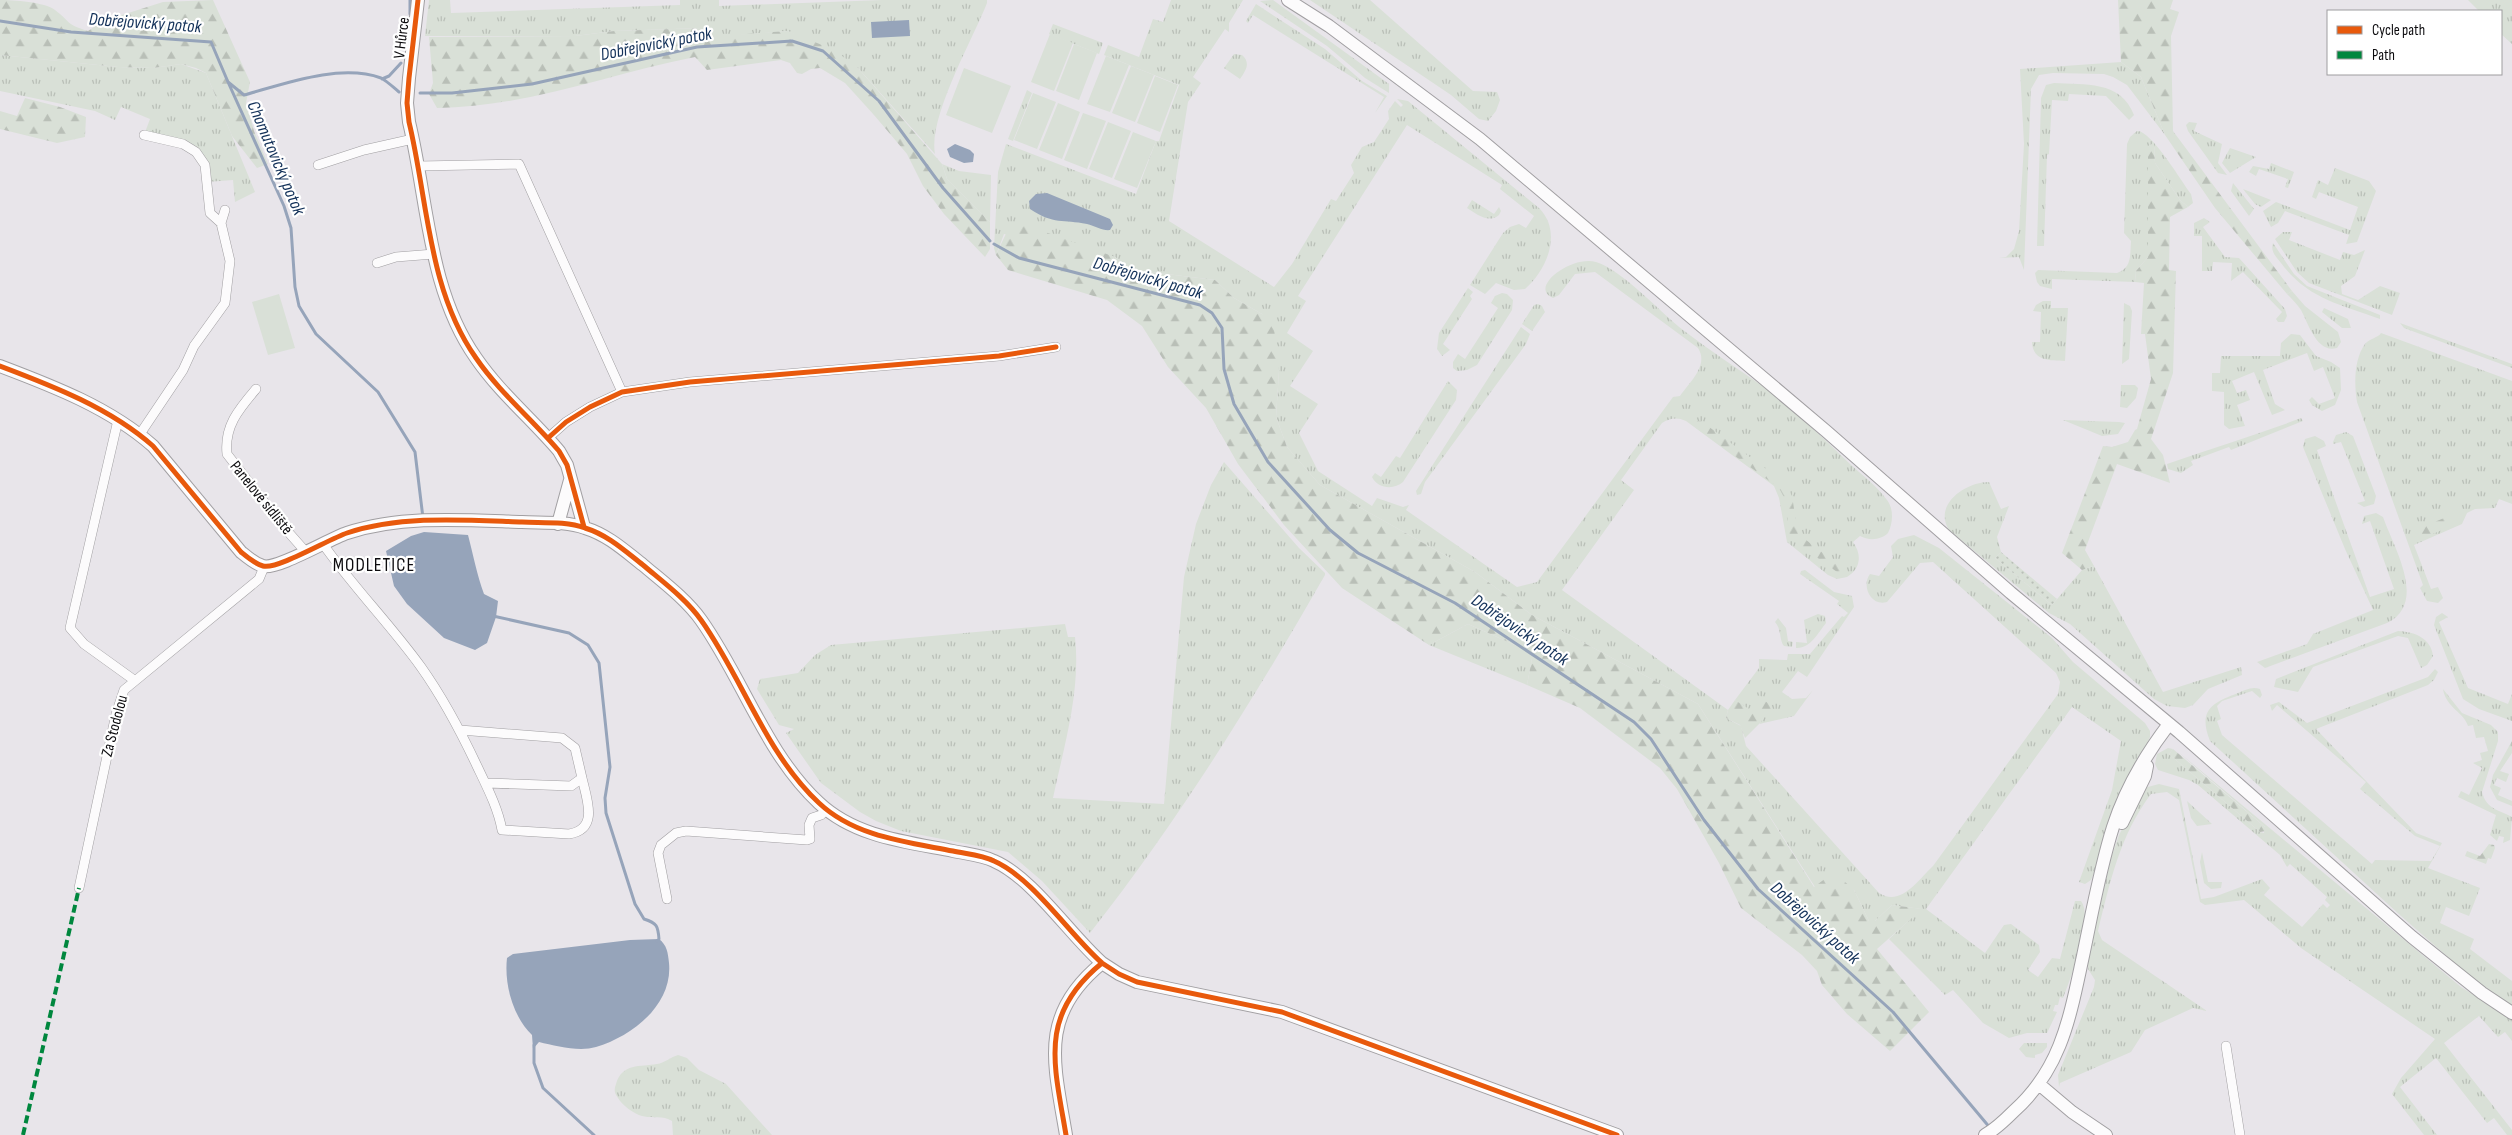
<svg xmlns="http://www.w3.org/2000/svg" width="2512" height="1135" viewBox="0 0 2512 1135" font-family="'Sofia Sans Condensed',sans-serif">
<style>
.grass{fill:url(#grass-tufts)}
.forest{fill:url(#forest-firs)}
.garden{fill:url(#garden-dots)}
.pitch{fill:#d9e0d7}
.water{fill:#96a4ba}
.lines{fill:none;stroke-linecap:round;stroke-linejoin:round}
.stream{stroke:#96a4ba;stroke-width:3}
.street-casing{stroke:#a19fa2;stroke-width:10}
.secondary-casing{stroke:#a19fa2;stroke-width:14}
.street{stroke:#fcfbfc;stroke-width:9}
.secondary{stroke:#fcfbfc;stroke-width:12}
.quiet{stroke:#00873e;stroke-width:4;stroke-dasharray:8 4;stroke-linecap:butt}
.cycleway-casing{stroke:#fff;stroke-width:8}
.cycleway{stroke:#e8590c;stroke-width:5}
.labels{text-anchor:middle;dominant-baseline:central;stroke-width:4.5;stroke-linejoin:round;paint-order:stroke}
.street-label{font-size:16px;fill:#0c0b0e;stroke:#fff}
.water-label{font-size:18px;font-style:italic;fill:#133159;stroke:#fff}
.quarter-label{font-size:19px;letter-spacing:1px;fill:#0c0b0e;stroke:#fff}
</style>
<defs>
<pattern id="grass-tufts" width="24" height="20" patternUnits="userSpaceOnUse" patternTransform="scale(1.25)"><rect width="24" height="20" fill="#d9e0d7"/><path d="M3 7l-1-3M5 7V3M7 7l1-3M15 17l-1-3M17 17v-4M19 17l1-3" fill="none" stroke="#b9bfb7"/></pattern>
<pattern id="forest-firs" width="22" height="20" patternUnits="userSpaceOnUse" patternTransform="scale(1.25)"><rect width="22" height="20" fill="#d9e0d7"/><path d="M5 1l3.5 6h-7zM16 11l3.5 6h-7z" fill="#b9bfb7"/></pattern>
<pattern id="garden-dots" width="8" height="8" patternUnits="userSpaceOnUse" patternTransform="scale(1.25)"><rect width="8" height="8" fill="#d9e0d7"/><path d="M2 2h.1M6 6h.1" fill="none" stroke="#b9bfb7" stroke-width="1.8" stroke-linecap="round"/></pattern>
</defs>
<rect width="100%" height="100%" fill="#e8e5ea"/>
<path class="grass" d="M429 0H450L451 13 680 5V0H719V6L882 0H987V3C973 39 928 117 935 154L858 68 788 31 703 38V28L614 31 575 36H425Z
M1171 0H1243L1229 23V32L1225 29 1193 77 1201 83 1188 102 1169 221 1274 287 1292 264 1331 199 1336 201 1354 173 1351 165 1362 147 1374 142 1389 119 1388 111 1395 101 1401 107 1403 105 1397 99 1408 101 1539 208C1563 232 1547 270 1525 289L1514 290 1496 283 1485 294 1470 285 1503 233 1510 227 1519 224 1526 228 1534 216 1500 189 1502 185 1407 125 1298 296 1306 301 1287 333 1313 351 1290 386 1318 404 1299 433 1318 471 1372 506 1377 498 1403 507 1409 505 1406 510 1517 587 1537 582 1673 397 1680 396C1690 382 1709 365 1698 348L1595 272 1575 274 1559 295 1553 298C1528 288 1571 255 1596 262 1621 269 1661 313 1683 330 1709 350 1737 368 1764 387 1794 409 1822 437 1849 463 1862 475 1877 486 1887 500 1894 509 1893 523 1888 533 1881 540 1869 541 1860 536L1853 542C1862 554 1861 569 1847 577L1837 579 1828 575 1787 542 1779 498 1774 486 1686 421C1677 417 1670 418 1662 423L1621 480 1634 490 1562 590 1728 710 1726 718 1741 726 1746 746 1879 893C1901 907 1918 880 1933 866L2058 694 2060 682 2056 673 1933 562 1920 563 1887 602C1871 607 1861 586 1870 574L1879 576 1893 557 1891 546 1898 539 1914 535 1939 548 2052 638 2073 662 2145 723 2150 731V737L2091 880 2085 884 2079 882 2112 790 2121 741 2072 707 1926 909 1985 953 2004 925 2011 924 2039 945 2040 952 2028 970 2038 977 2052 958 2060 959 2075 901H2081C2094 918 2071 978 2063 998L2060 997 2058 1005H2055L2053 1011 2057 1012 2047 1033H2027L2009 1038 1983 1023 1953 990 1945 995 1889 939 1921 909 1892 905 1875 921H1869L1854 890 1815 887 1698 704 1532 615 1475 572 1320 485 1287 447 1276 417 1279 371 1262 314 1234 298 1215 280 1134 270 1115 257 1004 234 996 255 994 248 998 172 1006 144 1136 194 1156 141H1159L1179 85 1104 55 1108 45 1139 57 1153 19 1163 22Z
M1273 0 1389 84V93L1365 78 1327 46 1260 1Z
M1310 0H1370L1473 91 1497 92 1500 100 1496 111 1488 121 1479 119 1451 95Z
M2468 0H2512V44L2501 34V11H2479Z
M1256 4 1325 49 1362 81 1387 96 1375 113 1384 97 1253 15 1248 23 1246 21Z
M1053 24 1103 43 1099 54 1049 34Z
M1234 54 1242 55C1251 63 1246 70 1240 79L1224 68Z
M0 55 118 67 153 68 181 64 206 73 255 192 235 202 233 180 207 182 196 152 144 135 150 119 121 107 115 120 95 111 0 91Z
M2121 62 2141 77 2165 135 2127 85 2113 77 2104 74 2053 73 2039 75 2031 89 2024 270 2019 257 1999 258 2006 257 2014 249 2019 231 2024 144 2020 69Z
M2054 83C2084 85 2121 80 2134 115L2129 120 2106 96 2069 94 2068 101 2052 100 2049 154 2047 155 2044 246H2037L2041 98 2046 85Z
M1027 90 1032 93 1013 141 1008 139Z
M2189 122 2197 123 2194 131 2222 144 2218 163 2227 175 2218 173 2188 131 2186 125Z
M2137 131C2151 130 2182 182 2191 194L2193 203 2188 207 2180 200 2155 163 2154 144 2148 146V257L2136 271 2135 282 2052 279V289L2040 286 2037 282 2035 273 2038 270 2117 273C2132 268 2130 255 2131 241L2124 233 2127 144 2130 137Z
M2230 148 2256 157 2230 173 2222 163Z
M2271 163 2294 172 2288 188 2285 187 2288 179 2259 169 2256 176 2249 172 2253 166 2269 169Z
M942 164 959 171 991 175 990 222 947 179Z
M2335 168 2369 181 2376 191 2357 242 2346 244 2349 235 2285 211 2278 223 2271 227 2263 211 2276 202 2350 230 2358 207 2319 192 2316 199 2312 197 2318 180 2328 185Z
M2233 183 2254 209 2249 216 2231 191Z
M2243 189 2271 200 2261 207 2255 204Z
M1472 200 1494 214 1499 207 1501 211 1499 215C1488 224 1477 214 1467 208Z
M2204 218 2210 222 2203 227 2225 257 2239 258 2285 309 2287 316 2284 322H2278L2276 319 2282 312 2243 272 2231 281 2232 263 2213 262 2212 271H2202V236H2194V223Z
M2283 232H2292L2289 240 2340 260 2343 252 2354 255 2365 250 2355 276 2341 286 2342 294 2358 300 2380 286 2400 293 2392 315 2309 283 2297 272 2275 239Z
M2273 243 2294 274 2307 286 2380 315V319C2339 304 2308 299 2281 263 2276 257 2270 251 2273 243Z
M1468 288 1473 292 1470 296 1472 299 1443 344 1450 350 1442 356 1437 349 1439 333Z
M2292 291 2305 306 2338 332 2341 342 2337 348C2317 354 2308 323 2301 310 2297 304 2292 299 2287 294Z
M1502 293 1507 294 1513 300 1512 310 1477 365 1467 370 1457 371 1453 368V362L1458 354 1465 359 1498 308 1491 303 1495 296Z
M2043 301H2051V308H2068L2065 361C2050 360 2033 362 2032 342H2040L2041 312 2033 311 2036 305Z
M2124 303 2130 306 2132 311 2129 359 2122 364Z
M1538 304 1542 306 1545 312 1532 331 1522 324 1534 305Z
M2324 308 2348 319 2351 328H2342L2322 312Z
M2400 323 2512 364V368L2404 328Z
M1521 327 1530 334 1526 344 1425 482 1421 494 1417 495 1416 491Z
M2381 333 2512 381V504L2499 499 2495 508 2475 509 2467 513 2462 524 2414 545 2431 589 2438 587 2443 598 2438 603 2427 601 2420 588 2423 585 2357 402C2354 384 2354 359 2365 344 2370 338 2378 338 2381 333Z
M2291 334 2300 335 2316 356 2331 362 2340 368 2341 390 2335 405 2322 411 2312 405 2309 400 2312 397 2319 404 2335 398 2323 367 2314 371 2307 353 2263 370 2275 404 2285 410 2272 415 2254 372 2232 381 2237 393 2246 390 2250 400 2237 405 2245 426 2229 429 2224 425V392L2212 391V373H2220L2221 356H2280L2281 343Z
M1448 381 1457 390 1456 400 1403 482C1394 490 1378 489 1372 477L1375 473 1381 477 1396 456 1400 458Z
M2121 385H2135L2138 388 2136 398 2127 408 2120 407Z
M2301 418 2303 421 2231 450 2229 447 2191 461 2193 465 2181 473 2168 469 2167 464C2211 448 2257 435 2301 418Z
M2063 420 2119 422 2125 423 2118 434 2102 436Z
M2346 432 2353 436 2376 496 2374 504 2364 507 2357 503 2365 501 2341 442 2333 444V442L2336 435Z
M2315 436 2324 441 2326 446 2317 450 2370 597 2394 589 2370 521 2362 524 2364 516 2376 513 2383 517C2394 548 2428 603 2387 623L2265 668 2257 662 2307 644 2313 634 2373 610 2345 549 2303 447 2305 439Z
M1224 462 1299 548 1325 573V575C1254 699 1178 821 1090 933L1042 881 1008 852 901 831 876 821 860 812 821 783 786 733 794 729 779 725 757 689 760 679 798 673 815 655 831 645 1065 624 1068 637H1075C1081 691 1064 746 1053 798L1164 804 1184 577 1196 524 1211 485Z
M1989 482 2001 509 2009 506 1997 537 2001 552 1995 558 2052 605 2082 570 2094 566 2163 692 2241 667 2242 675 2208 689 2193 705 2185 708 2167 706 2154 699 2070 624 2049 613 1949 530C1933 505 1965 482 1989 482Z
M1805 570 1834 592 1852 596 1854 607 1807 677 1798 671 1782 692 1792 699 1806 698 1813 690 1794 716 1759 724 1771 707 1749 710 1735 700 1759 668V659L1787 660 1788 654H1810L1842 616 1844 617 1848 613 1837 604 1839 601 1800 574 1801 571Z
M2442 613 2448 617 2439 622 2468 688 2508 704 2512 694V721L2479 709 2463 699 2434 625 2436 617Z
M1818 614 1825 616 1826 623C1818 633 1810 649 1796 648V642L1807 643 1804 620Z
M1778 618 1786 628 1788 641 1793 642 1792 647 1784 646C1779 640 1782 630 1775 622Z
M1468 624 1533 653 1527 685 1429 645Z
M2398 631C2415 632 2431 638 2433 656L2427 665 2421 668 2408 638 2398 636 2313 667 2298 692 2274 687 2276 679Z
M2435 669 2438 672 2434 680 2428 685 2316 729 2416 833 2442 843 2428 868 2480 888 2469 916 2446 907 2440 923 2474 939 2470 949 2512 981V1007L2474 980 2401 916 2210 741C2198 711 2211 703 2238 693 2245 690 2252 686 2260 689L2262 695 2260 698 2252 691 2222 701 2217 706 2221 719 2217 721 2222 735 2372 864 2375 860 2431 861 2440 846 2415 836 2360 789 2366 782 2277 705 2272 711 2270 705 2279 702 2307 723 2428 677Z
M2443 689 2462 713 2491 725 2498 732V741L2482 792C2486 809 2499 810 2512 817L2510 840 2503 843 2504 837 2499 836 2497 841 2490 835 2496 815 2458 797 2461 791 2469 795 2482 768 2473 763 2482 760 2480 753 2488 751 2484 737 2476 738 2473 725 2468 726C2464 712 2446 708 2443 689Z
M2512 741V753L2500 771 2509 774 2506 782 2497 778 2494 785 2501 788 2498 795 2512 801V806L2497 800 2490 787 2493 775Z
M2168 748 2173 749 2169 754 2260 832 2264 833 2265 827 2176 750 2461 987 2512 1019V1041L2505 1032 2498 1037 2479 1016 2444 1043 2512 1130V1135H2507L2494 1118 2487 1123 2436 1058 2400 1087 2437 1135H2424L2392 1094 2401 1078 2435 1039 2301 948 2244 900 2205 905 2200 902 2179 800 2167 792 2151 794C2120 835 2110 882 2098 931L2102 940 2207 1011 2193 1008 2145 1030 2131 1052 2060 1083 2059 1087 2058 1075 2094 987 2095 980 2088 969V958L2111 858 2119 835 2144 788 2159 784 2179 789 2201 899 2214 897 2262 879 2270 888 2264 895 2302 927 2323 904 2327 908 2330 905 2325 900 2327 897 2290 864 2287 867 2280 855 2198 785 2189 780 2158 770 2155 764 2157 754Z
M2187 801 2212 824 2197 826 2191 818Z
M2202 852 2208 882H2222L2221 888 2211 889 2204 883 2200 862Z
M2024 1043H2047V1047L2042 1053 2035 1055V1058L2026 1057 2019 1049Z
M678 1055 687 1058 699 1070 726 1084 772 1135H673L672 1121C663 1115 652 1119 642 1116 634 1114 622 1105 618 1098 614 1093 614 1089 616 1084 622 1063 640 1067 657 1064 664 1063 671 1057 678 1055Z"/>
<path class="forest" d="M0 0C13 0 45 2 55 10 71 22 65 24 88 31L103 21 163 2 213 0 250 82 246 103 254 131 268 164 257 168 232 136 206 73 196 68 181 64 153 68 118 67 0 55Z
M2118 0H2173L2170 9 2179 12 2171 36 2173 131 2292 291 2287 294 2215 208 2165 135 2141 77 2121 62Z
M703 28 704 37 788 31 834 50 858 68 942 164 947 179 990 222V249L985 257 944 214 923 186 907 154 874 115 845 83 820 68 811 69 802 74 797 73 790 63 781 60 707 70 695 57C609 74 526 107 437 108L429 94 433 83 429 37 575 36 614 31Z
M25 98 60 107 86 117 85 137 57 143 0 129V111L17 116Z
M2154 143 2155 163 2180 200 2188 207 2170 217 2169 270 2176 271 2173 373 2151 439 2163 455 2170 483 2117 464 2085 550 2094 566 2082 570 2062 553 2103 446 2112 447 2128 442 2135 430 2137 429 2151 379 2145 334H2141L2144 283 2135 282 2136 271 2148 257V146Z
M1020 223 1115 257 1134 270 1215 280 1234 298 1262 314 1274 328 1279 371 1276 417 1287 447 1320 485 1475 572 1532 615 1698 704 1814 887 1834 872 1854 890 1869 921H1875L1892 905 1922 909 1877 949 1929 1012 1890 1051 1847 1014 1822 985 1817 971 1802 955 1741 908 1719 863 1677 789 1660 768 1580 708 1527 685 1533 653 1468 624 1429 645 1342 588 1284 525 1238 464 1206 408 1168 367 1142 326 1107 300 1008 270 996 255 1010 225Z
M1697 421H1701L1785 483 1792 496 1798 534 1846 570 1844 577 1790 538 1785 499 1779 488 1695 427Z
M2456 513 2458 523 2419 540 2414 539 2413 531Z
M1759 695 1772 707 1759 724 1745 738 1740 725 1726 718 1728 710 1735 700 1749 709Z
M2173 749 2265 827 2266 831 2260 832 2169 754Z
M2489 844 2494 845 2495 848 2491 859 2488 858 2486 864 2465 856 2467 851 2480 856Z"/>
<path class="garden" d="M2001 552 2057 599 2052 605 1995 558Z"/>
<path class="pitch" d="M1050 34 1073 43 1054 91 1031 82Z
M1074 44 1097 53 1079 100 1056 91Z
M1106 56 1129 65 1110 112 1087 104Z
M1131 66 1154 75 1135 122 1112 113Z
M964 68 1011 86 992 133 946 115Z
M1155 76 1178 85 1160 132 1137 123Z
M1033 93 1056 102 1037 149 1014 140Z
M1058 103 1080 112 1062 159 1039 150Z
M1083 113 1106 121 1087 169 1064 160Z
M1108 122 1131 131 1112 178 1089 169Z
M1133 132 1156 141 1137 188 1114 179Z
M279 294 295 348 268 355 252 302Z"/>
<path class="water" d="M909 20 910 36 872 38 871 22Z
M955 144 970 150 974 154 973 162 964 163 950 157 947 149Z
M1047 193 1110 219 1113 225 1110 230C1103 231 1095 226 1087 224 1063 219 1054 225 1030 209L1029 201 1036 194Z
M424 532 468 535C473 554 477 575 484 594L498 601 496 617 487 643 475 650 444 638 407 604 394 586 386 551 411 536Z
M659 939C667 945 668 953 669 963 673 1004 633 1036 596 1047 579 1052 556 1046 539 1042L533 1049 532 1035C513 1017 504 984 507 958L513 954 630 940Z"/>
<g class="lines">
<path class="stream" d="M410 14V0
M0 21 71 32 211 42 228 82 244 95C284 84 340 63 381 78 387 81 394 88 399 92
M382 79 389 76 401 63
M228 82 284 206 291 228 295 287 299 306 316 334 378 392 415 452 423 518
M420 93H452L532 84 697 47 792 41 823 51 879 101 943 188 990 241
M994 244 1019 258 1200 305 1212 313 1222 328 1224 369 1234 404 1268 462 1330 530 1358 553 1455 603 1634 722 1651 739 1704 820 1758 889 1893 1012 1991 1129
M493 616 569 633 588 645 599 663 610 767 605 798 606 813 635 904 644 919C657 923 658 926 659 939L657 941
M534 1045V1063L543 1088 594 1135"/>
<defs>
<path id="street" d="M144 135 183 144 196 152 205 165 210 213 221 223
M318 165 364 150 413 139
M419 166 519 164 622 392
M377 263 396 257 434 254
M256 389C239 409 224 426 227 454L282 525 305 551
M118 420 70 628 84 644 134 680
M140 434 183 370 194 346 225 303 230 261 221 223 225 210
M548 438 566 422 590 407 622 392 690 382 999 356 1056 347
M323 544C353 587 390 624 421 667 443 698 461 732 477 766 487 787 498 808 502 830L569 834C599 829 587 800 582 778
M460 730 562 738 575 748 582 778 571 786 485 783
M79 888 116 714 124 690 259 579 264 567
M667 899 658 853 661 845 676 833 686 831 807 840 810 839 809 825 812 818 821 815 826 810
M2226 1046 2240 1135"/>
<path id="secondary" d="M418 0 409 78 407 103 409 122C428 201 428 290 476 358 500 393 532 419 559 451L567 465 584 527
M1288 0 1329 26 1480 139 1826 431 2011 593 2179 732 2412 937 2482 993 2512 1013
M0 366C53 386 110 408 153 446L241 552C247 557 255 564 263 566 277 570 329 539 347 533 402 515 464 520 522 522 542 523 566 521 585 528 608 535 625 551 643 565 663 582 686 599 701 620 743 679 766 754 819 803 855 837 907 842 953 851 967 854 982 855 994 861 1033 878 1070 935 1102 963L1119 974 1137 982 1282 1012 1617 1135
M558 524 570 480
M2122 823 2145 776 2147 766
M2040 1085 2072 1112 2106 1135
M1066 1135C1054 1063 1038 1015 1102 963
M1985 1135C1996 1129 2005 1120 2014 1111 2062 1068 2070 1016 2083 956 2092 913 2100 868 2113 827 2125 790 2146 754 2169 724"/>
</defs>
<use href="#street" class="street-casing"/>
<use href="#secondary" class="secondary-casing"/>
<use href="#street" class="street"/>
<use href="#secondary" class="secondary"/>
<path class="quiet" d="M23 1135 79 888"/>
<defs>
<path id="cycleway" d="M418 0 409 78 407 103 409 122C428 201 428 290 476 358 500 393 532 419 559 451L567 465 584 527
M0 366C53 386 110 408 153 446L241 552C247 557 255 564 263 566 277 570 329 539 347 533 402 515 464 520 522 522 542 523 566 521 585 528 608 535 625 551 643 565 663 582 686 599 701 620 743 679 766 754 819 803 855 837 907 842 953 851 967 854 982 855 994 861 1033 878 1070 935 1102 963L1119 974 1137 982 1282 1012 1617 1135
M548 438 566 422 590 407 622 392 690 382 999 356 1056 347
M1066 1135C1054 1063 1038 1015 1102 963"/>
</defs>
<use href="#cycleway" class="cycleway-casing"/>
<use href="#cycleway" class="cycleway"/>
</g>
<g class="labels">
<g class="street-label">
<text transform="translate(402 38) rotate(-83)">V Hůrce</text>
<text transform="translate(261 498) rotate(51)">Panelové sídliště</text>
<text transform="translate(115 726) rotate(-75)">Za Stodolou</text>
</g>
<g class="water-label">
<text transform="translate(145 23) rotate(4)">Dobřejovický potok</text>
<text transform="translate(656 44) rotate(-11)">Dobřejovický potok</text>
<text transform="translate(276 158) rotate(67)">Chomutovický potok</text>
<text transform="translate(1148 278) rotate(16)">Dobřejovický potok</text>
<text transform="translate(1520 630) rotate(34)">Dobřejovický potok</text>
<text transform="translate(1815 923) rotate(42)">Dobřejovický potok</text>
</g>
<g class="quarter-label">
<text x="374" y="565">MODLETICE</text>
</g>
</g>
<rect x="2327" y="10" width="175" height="65" fill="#ffffff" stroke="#9e9d9f"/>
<rect x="2337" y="26" width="25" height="8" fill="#e8590c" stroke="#9e9d9f"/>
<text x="2372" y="35" font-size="15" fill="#0c0b0e">Cycle path</text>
<rect x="2337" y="51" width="25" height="8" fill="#00873e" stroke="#9e9d9f"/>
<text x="2372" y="60" font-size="15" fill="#0c0b0e">Path</text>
</svg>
